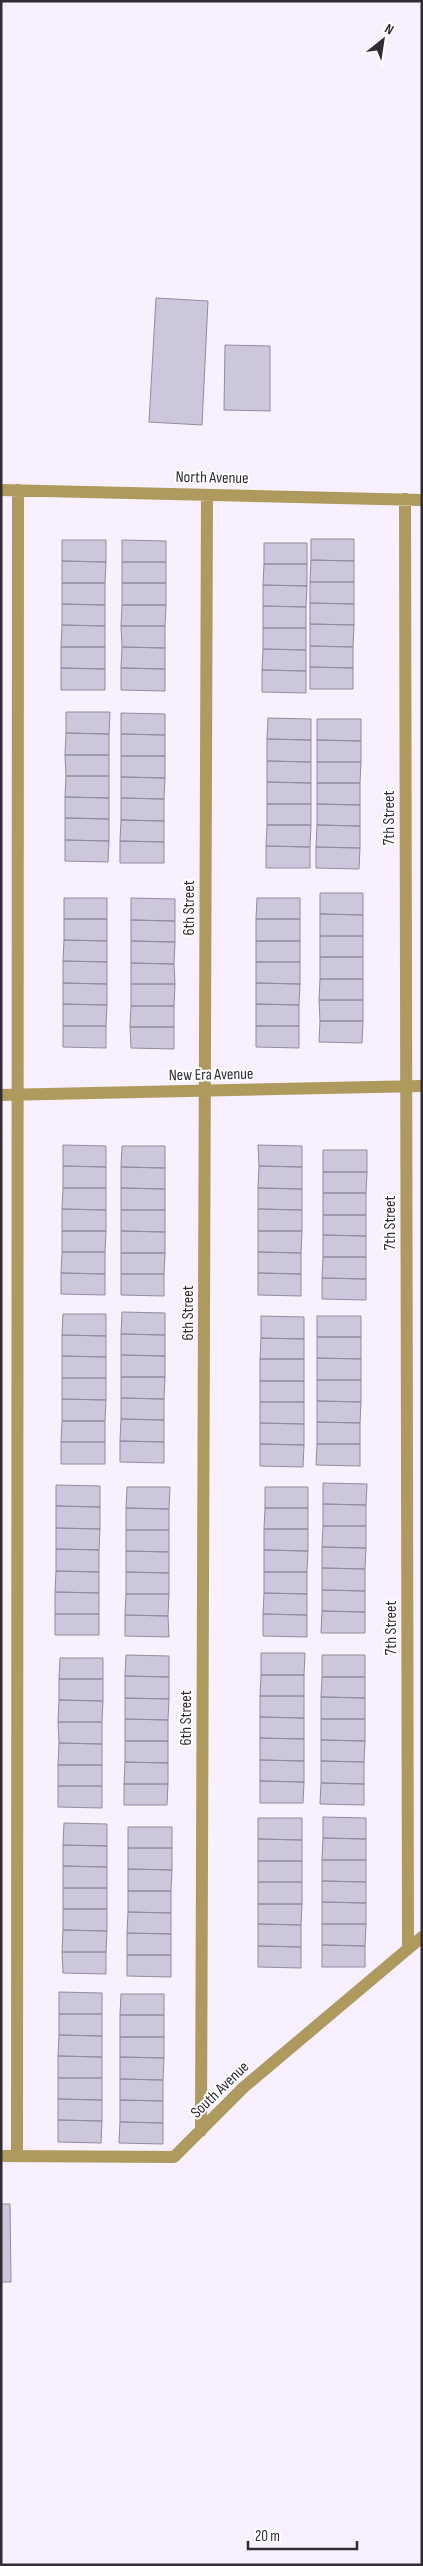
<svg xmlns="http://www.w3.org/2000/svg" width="423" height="2566" viewBox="0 0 423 2566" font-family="'Sofia Sans Condensed',sans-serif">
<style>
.building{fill:#cdc7dc;stroke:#918c9f}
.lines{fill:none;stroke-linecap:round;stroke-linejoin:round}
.minor{stroke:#ae9a5c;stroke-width:12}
.tertiary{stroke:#ae9a5c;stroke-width:12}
.labels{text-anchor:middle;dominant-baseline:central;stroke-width:4;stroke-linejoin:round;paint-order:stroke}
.street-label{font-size:16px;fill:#312c34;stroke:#fff}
</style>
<rect width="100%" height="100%" fill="#f8efff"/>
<path class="building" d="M156 298 208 301 202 425 149 422Z
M225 345 270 346V411L224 410Z
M311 539H354V561L311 560Z
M62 540H106V562L62 561Z
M122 540 166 541V562H122Z
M264 543H307V564H264Z
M311 560 354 561V582H310Z
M62 561 106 562 105 583H62Z
M122 562H166V583H122Z
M264 564H307V586L263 585Z
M310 582H354V604L310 603Z
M62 583H105V605L62 604Z
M122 583H166V605H122Z
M263 585 307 586 306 607 263 606Z
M310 603 354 604V625L310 624Z
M62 604 105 605V626L62 625Z
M122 605H166L165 626H121Z
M263 606 306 607V628H263Z
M310 624 354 625 353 647 310 646Z
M62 625 105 626V647H61Z
M121 626H165V648L122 647Z
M263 628H306V650L263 649Z
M310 646 353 647V668L310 667Z
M61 647H105V669L61 668Z
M122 647 165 648V669L121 668Z
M263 649 306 650V671L262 670Z
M310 667 353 668V689H310Z
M61 668 105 669V690H61Z
M121 668 165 669V691L121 690Z
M262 670 306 671V693L262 692Z
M66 712H110L109 734 66 733Z
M121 713 165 714V735L121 734Z
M268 718 311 719V740L267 739Z
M317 719H361V741L317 740Z
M66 733 109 734V755H65Z
M121 734 165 735V756H121Z
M267 739 311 740V762L267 761Z
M317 740 361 741V762H317Z
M65 755H109V776H66Z
M121 756H165V778L121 777Z
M267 761 311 762V783L267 782Z
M317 762H361L360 783H317Z
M66 776H109V798L65 797Z
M121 777 165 778 164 799 121 798Z
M267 782 311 783V804H267Z
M317 783H360V805L317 804Z
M65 797 109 798V819L65 818Z
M121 798 164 799V821L121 820Z
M267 804H311V825H267Z
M317 804 360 805V826L317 825Z
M65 818 109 819V841L65 840Z
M121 820 164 821V842L120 841Z
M267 825H311L310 847 266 846Z
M317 825 360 826V848L316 847Z
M65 840 109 841 108 862 65 861Z
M120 841 164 842V863H120Z
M266 846 310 847V868H266Z
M316 847 360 848 359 869 316 868Z
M320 893H363V915L320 914Z
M64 898H107V919H64Z
M131 898 175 899V921L131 920Z
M257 898H300V919H256Z
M320 914 363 915V936H320Z
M64 919H107V941L64 940Z
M256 919H300V941H256Z
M131 920 175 921V942L131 941Z
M320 936H363V957H320Z
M64 940 107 941V962L63 961Z
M131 941 175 942 174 964 131 963Z
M256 941H300V962H256Z
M320 957H363V979H320Z
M63 961 107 962V984L63 983Z
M256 962H300V984L256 983Z
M131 963 174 964 175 984H131Z
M320 979H363V1000H319Z
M63 983 107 984V1005L63 1004Z
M256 983 300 984 299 1005 256 1004Z
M131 984H175L174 1006H131Z
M319 1000H363V1021H320Z
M63 1004 107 1005 106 1026H63Z
M256 1004 299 1005V1026H256Z
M131 1006H174V1027H130Z
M320 1021H363L362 1043 319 1042Z
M63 1026H106V1048L63 1047Z
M256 1026H299V1048L256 1047Z
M130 1027H174V1049L131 1048Z
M63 1145 106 1146V1167L63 1166Z
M258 1145 302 1146V1167L259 1166Z
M122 1146H165V1168L121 1167Z
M323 1150H367V1172H323Z
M63 1166 106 1167V1188H63Z
M259 1166 302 1167V1189L258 1188Z
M121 1167 165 1168V1189L121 1188Z
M323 1172H367L366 1193H323Z
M63 1188H106V1210L62 1209Z
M121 1188 165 1189V1210H121Z
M258 1188 302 1189V1210L258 1209Z
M323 1193H366V1215H323Z
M62 1209 106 1210V1231H62Z
M258 1209 302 1210V1231H258Z
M121 1210H165V1232L121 1231Z
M323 1215H366V1236L323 1235Z
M62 1231H106L105 1252H62Z
M121 1231 165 1232V1253H121Z
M258 1231H302L301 1253 258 1252Z
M323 1235 366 1236V1257H323Z
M62 1252H105V1274L61 1273Z
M258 1252 301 1253V1274L258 1273Z
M121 1253H165L164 1274H121Z
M323 1257H366V1279L322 1278Z
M61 1273 105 1274V1295L61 1294Z
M258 1273 301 1274V1296L258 1295Z
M121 1274H164V1296L121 1295Z
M322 1278 366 1279V1300L322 1299Z
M122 1312 165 1313V1335L121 1334Z
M63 1314H106V1336L62 1335Z
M261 1316 304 1317V1339L261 1338Z
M317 1316H361V1337H317Z
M121 1334 165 1335V1356L121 1355Z
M62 1335 106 1336V1357L62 1356Z
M317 1337H361V1359L317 1358Z
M261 1338 304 1339V1359H260Z
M121 1355 165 1356V1377H121Z
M62 1356 106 1357V1378H62Z
M317 1358 361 1359V1380H317Z
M260 1359H304V1381H260Z
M121 1377H165L164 1399 121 1398Z
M62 1378H106V1400L62 1399Z
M317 1380H361V1402L317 1401Z
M260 1381H304V1402H260Z
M121 1398 164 1399V1420L121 1419Z
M62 1399 106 1400 105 1421H62Z
M317 1401 361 1402 360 1423 317 1422Z
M260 1402H304V1424L260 1423Z
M121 1419 164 1420V1442L120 1441Z
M62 1421H105V1442H61Z
M317 1422 360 1423V1444H317Z
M260 1423 304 1424V1445L260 1444Z
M120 1441 164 1442V1463L120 1462Z
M61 1442H105V1464H61Z
M260 1444 304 1445 303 1467 260 1466Z
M317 1444H360V1466L316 1465Z
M323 1483 367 1484 366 1505 323 1504Z
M56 1485 100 1486V1507L56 1506Z
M127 1487H170L169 1509 126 1508Z
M265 1487H308V1508H265Z
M323 1504 366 1505V1526H323Z
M56 1506 100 1507V1529L56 1528Z
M126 1508 169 1509V1530H126Z
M265 1508H308V1529H264Z
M323 1526H366V1548L322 1547Z
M56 1528 100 1529 99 1550 56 1549Z
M264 1529H308V1551L264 1550Z
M126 1530H169V1552L126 1551Z
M322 1547 366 1548 365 1569 322 1568Z
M56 1549 99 1550V1572L56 1571Z
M264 1550 308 1551 307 1572H264Z
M126 1551 169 1552V1573L126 1572Z
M322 1568 365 1569V1591L322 1590Z
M56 1571 99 1572V1593L55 1592Z
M126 1572 169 1573V1594H126Z
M264 1572H307V1594L264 1593Z
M322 1590 365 1591V1612L322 1611Z
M55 1592 99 1593V1614H55Z
M264 1593 307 1594V1615L263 1614Z
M126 1594H169L168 1616 125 1615Z
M322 1611 365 1612V1633H321Z
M55 1614H99V1635H55Z
M263 1614 307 1615V1637L263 1636Z
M125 1615 168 1616 169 1637 125 1636Z
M261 1653H305L304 1675H261Z
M126 1655 169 1656V1677L125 1676Z
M322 1655H365V1677H322Z
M60 1658H103V1679H59Z
M261 1675H304V1696H260Z
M125 1676 169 1677V1699L125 1698Z
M322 1677H365V1698L321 1697Z
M59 1679H103V1701L59 1700Z
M260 1696H304V1718L260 1717Z
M321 1697 365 1698V1719H321Z
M125 1698 169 1699 168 1720 125 1719Z
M59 1700 103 1701 102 1722H58Z
M260 1717 304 1718V1739L260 1738Z
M125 1719 168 1720V1741H125Z
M321 1719H365V1741L321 1740Z
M58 1722H102V1744L59 1743Z
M260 1738 304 1739V1761L260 1760Z
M321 1740 365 1741 364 1762 321 1761Z
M125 1741H168V1763L125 1762Z
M59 1743 102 1744V1765H58Z
M260 1760 304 1761V1782L260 1781Z
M321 1761 364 1762V1784L321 1783Z
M125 1762 168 1763V1784H124Z
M58 1765H102V1786H58Z
M260 1781 304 1782 303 1803H260Z
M321 1783 364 1784V1805L320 1804Z
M124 1784H168L167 1805H124Z
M58 1786H102V1808L58 1807Z
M323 1817 366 1818V1839L323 1838Z
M258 1818H302V1840L258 1839Z
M64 1823 107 1824V1846L63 1845Z
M128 1827H172V1848H128Z
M323 1838 366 1839V1860H322Z
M258 1839 302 1840V1861H258Z
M63 1845 107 1846V1867L63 1866Z
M128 1848H172V1870L128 1869Z
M322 1860H366V1882L322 1881Z
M258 1861H302V1882H258Z
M63 1866 107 1867V1888H63Z
M128 1869 172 1870 171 1891H128Z
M322 1881 366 1882V1903L322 1902Z
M258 1882H302V1904H258Z
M63 1888H107V1909H63Z
M128 1891H171V1913L128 1912Z
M322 1902 366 1903V1924H322Z
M258 1904H302L301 1925 258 1924Z
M63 1909H107V1931L63 1930Z
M128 1912 171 1913V1934L127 1933Z
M258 1924 301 1925V1947L258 1946Z
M322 1924H366L365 1946 322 1945Z
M63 1930 107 1931 106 1952H62Z
M127 1933 171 1934V1955H127Z
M322 1945 365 1946V1967H322Z
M258 1946 301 1947V1968L258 1967Z
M62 1952H106V1974L63 1973Z
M127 1955H171V1977L127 1976Z
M59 1992 102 1993V2014H59Z
M121 1994H164V2015H120Z
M59 2014H102V2036L59 2035Z
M120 2015H164V2037H120Z
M59 2035 102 2036V2057L58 2056Z
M120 2037H164V2058L120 2057Z
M58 2056 102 2057V2078H58Z
M120 2057 164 2058 163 2080 120 2079Z
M58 2078H102V2100L58 2099Z
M120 2079 163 2080V2101L120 2100Z
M58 2099 102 2100V2121L58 2120Z
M120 2100 163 2101V2123L120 2122Z
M58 2120 102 2121 101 2143 58 2142Z
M120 2122 163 2123V2144L119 2143Z
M1 2204H10L11 2282H1Z"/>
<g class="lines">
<path class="minor" d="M1 490 422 500
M405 499 408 1947
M201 2131 207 495
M1 2156 174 2157 244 2087 422 1937
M17 2156 18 490"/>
<path class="tertiary" d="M1 1095 422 1086"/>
</g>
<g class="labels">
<g class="street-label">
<text transform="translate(212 478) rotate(1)">North Avenue</text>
<text transform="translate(389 818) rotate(-90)">7th Street</text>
<text transform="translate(189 908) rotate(-90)">6th Street</text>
<text transform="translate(211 1075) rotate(-1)">New Era Avenue</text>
<text transform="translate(390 1223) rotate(-90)">7th Street</text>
<text transform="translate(188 1313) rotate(-90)">6th Street</text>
<text transform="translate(391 1628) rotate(-90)">7th Street</text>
<text transform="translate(186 1718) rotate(-90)">6th Street</text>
<text transform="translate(220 2090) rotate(-44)">South Avenue</text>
</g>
</g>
<rect width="423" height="2566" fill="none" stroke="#312c34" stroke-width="5"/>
<g transform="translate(383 40) rotate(30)" stroke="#ffffff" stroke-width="4" paint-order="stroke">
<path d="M0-4L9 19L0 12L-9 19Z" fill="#312c34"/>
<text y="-8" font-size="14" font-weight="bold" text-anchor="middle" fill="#312c34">N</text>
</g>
<path d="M248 2541v8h109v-8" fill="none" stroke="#312c34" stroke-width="2.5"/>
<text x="255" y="2541" font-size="15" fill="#312c34" stroke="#ffffff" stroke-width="4" paint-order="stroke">20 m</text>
</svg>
